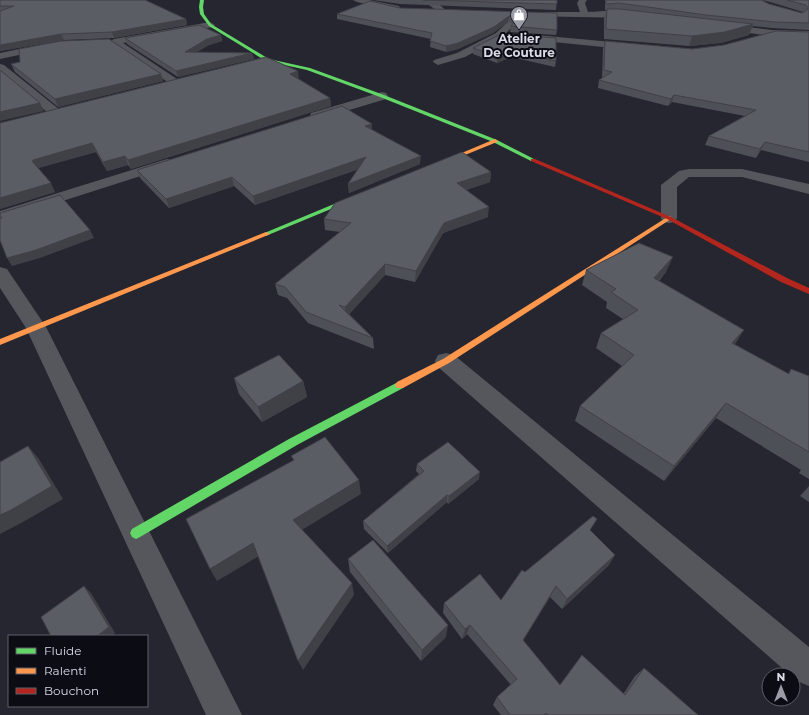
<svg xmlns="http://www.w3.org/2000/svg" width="809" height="715" viewBox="0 0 809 715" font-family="Montserrat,sans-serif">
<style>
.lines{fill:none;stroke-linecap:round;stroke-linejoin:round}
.street{fill:#55575d;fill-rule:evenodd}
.fast{fill:#63d668;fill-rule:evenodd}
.slow{fill:#ff974d;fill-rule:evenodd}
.jam{fill:#b3261e;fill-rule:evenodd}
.wall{fill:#4e5057;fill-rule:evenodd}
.shaded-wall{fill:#404147}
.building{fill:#5b5d65;stroke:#404147}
.labels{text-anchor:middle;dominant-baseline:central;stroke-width:4;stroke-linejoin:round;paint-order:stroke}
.far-poi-label{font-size:12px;font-weight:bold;fill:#d9dbe7;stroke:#0c0d14}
</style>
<rect width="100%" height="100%" fill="#25262f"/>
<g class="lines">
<path class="street" d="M353 0H369L399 6 400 8 396 11 357 2Z
M414 0 435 1 447 11 446 13H440L429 5 415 2Z
M579 0H587L585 3 588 12C599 12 631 8 638 15L634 18 524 16 502 37 465 57 438 65 433 62 434 60 457 53 496 33 518 12H580L577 3Z
M210 22 215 25 213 27 123 43 180 81 182 83 180 85H172L109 42 114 39Z
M722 24 772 30 809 31V37L772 36 719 29 717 27Z
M526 34 633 44 638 47 633 50 523 39 521 37Z
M48 43 52 44 53 46 52 48 0 59V53Z
M0 64 4 65 60 110 62 113 60 116H52L0 73Z
M382 92 386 93 388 96 386 99 316 120 311 119 310 116 311 113Z
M167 159 172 160 174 163 172 166 0 221V211Z
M689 169H742L809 184V194L742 177H689L677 187V218L675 222 669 223 663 222 661 218V185L679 171Z
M0 267 7 269 46 327 242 715H206L26 328 0 288Z
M446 353 454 355 809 647V686L797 681 793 677V675H790L438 367 435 361 438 355Z"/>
<path class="fast" d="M200 0H204L203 7 204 14 211 24 269 59 310 68 384 95 497 140 536 160 531 161 493 142 380 97 307 70 266 61 209 26 200 14 199 7Z
M358 194 361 196 360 197 268 235 266 236 262 234Z
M400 381 403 382 405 385 403 388 297 445 140 537 136 539 132 537 130 533 132 529 289 439Z"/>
<path class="slow" d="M495 139 498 141 497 142 438 166 433 165Z
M669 216 671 217V219L449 363 403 388H397L395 385 397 382 443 359Z
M266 232 270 234 268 235 0 345V339Z"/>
<path class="jam" d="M531 159H535L671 217 787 278 809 288V294L781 282 667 219 531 161Z"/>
</g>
<path class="wall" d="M0 0 186 19 187 25 114 38 64 40 0 51Z
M373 0H557L556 10 400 4Z
M605 0H809V30L772 28 753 26 749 35 721 43 689 46 604 39V19L606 10H605ZM762 0 770 2 803 12H804L802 13 769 4Z
M400 8 557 13V30L556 35 510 32 511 26 513 24 508 22 493 33 458 49 446 52 430 47 431 39 337 19V14Z
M809 32V162L761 150 756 158 705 145 709 136 745 116 672 102 668 106 598 88 599 80 603 78H602L603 48 605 41 692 49 724 45Z
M501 34 556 61 555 67 511 57 497 63 473 54V48Z
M221 35 222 41 209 45 196 52 252 53 254 59 178 77 127 44 125 38Z
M11 64 161 74 163 81 58 107 15 72Z
M299 79 330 98 331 106 131 169 128 165 107 171 96 152 38 168 55 192 0 209V123Z
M372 130 420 164 349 193 348 184 359 169 255 205 234 186 169 208 140 178 137 170Z
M491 172 490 182 466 190 488 217 443 233 415 282 385 275 349 314 373 338 374 349 308 323 287 298 278 295 275 284 340 232 325 230 324 219Z
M586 270 666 272 659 281 735 345 788 374 791 369 809 376V479L799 473 801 470 716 418 664 481 575 421 580 406 622 366 596 348 601 333 623 319 606 308 607 302 582 285Z
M234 378 303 381 307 397 262 422 239 394Z
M417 464 479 479 448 504 447 502 388 553 364 529 363 521 419 474 416 471Z
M809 486V502L800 496Z
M591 531 615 555 608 566 562 609 550 597 523 641 560 685 624 693 635 676 644 668 698 715H501L493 705 497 697 511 685 467 634 462 639 443 613 444 603 501 600 525 572Z
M348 559 446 637 421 661 350 572Z"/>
<path class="shaded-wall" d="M509 16 508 22 493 33 458 49 446 52V46Z
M186 19 187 25 114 38 112 32Z
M753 24 749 35 721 43 689 46 692 36Z
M61 34 64 40 0 51V45Z
M221 35 222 41 209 45 187 58 185 52 207 39Z
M512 51 511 57 497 63V56Z
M252 53 254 59 178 77 176 71Z
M298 71 299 79 290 74Z
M161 74 163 81 58 107 55 99Z
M674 95 672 102 668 106 671 99Z
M330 98 331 106 131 169 128 160Z
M40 103 44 111 0 121V112Z
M372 124V132L365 126Z
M765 142 761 150 756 158 760 149Z
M92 143 96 152 38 168 32 161 33 160Z
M125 156 128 165 107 171 103 162Z
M421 156 420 164 349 193 348 184Z
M366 157 367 166 255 205 253 196Z
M491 172 490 182 456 193 457 183Z
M232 177 234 186 169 208 166 199Z
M51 183 55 192 0 209V198Z
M489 207 488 217 443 233 415 282 416 271 444 223Z
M90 230 94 238 40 258 12 266 7 258Z
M673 257 666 272 647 293 654 278Z
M385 264V275L346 318 345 307Z
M744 330 734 346 732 343Z
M303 381 307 397 262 422 258 407Z
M726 403 716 418 664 481 674 466Z
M28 446 39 459 63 499 23 522 0 534V515Z
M480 472 479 479 448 504 449 496Z
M359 480 361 494 297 533 293 520Z
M447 495V502L388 553 387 546Z
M253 543 259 556 217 581 210 569Z
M615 555 608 566 562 609 567 599Z
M352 583 354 595 303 670 298 661Z
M84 586 91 593 115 633 112 636H97Z
M556 586 550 597 518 649 523 640Z
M448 625 446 637 421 661 422 650Z
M470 625 467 634 462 639 465 629Z"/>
<path class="building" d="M0 0H145L186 19 112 32 61 34 0 45V11L14 6H0Z
M423 0H557V4Z
M606 0H761L769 4 802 13 808 9 806 5 787 0H809V23L775 22 706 15 619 3 606 4Z
M370 1 400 8 557 13V30L511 26 516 20 509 16 494 27 458 43 446 46 430 41 432 33 337 14Z
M607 9H619L753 24 725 32 692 36 606 29Z
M199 25 221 35 207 39 185 52 252 53 176 71 125 38Z
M776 31 809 32V152L765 142 760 149 709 136 756 110 674 95 671 99 599 80 612 72 604 70 605 41 692 49 724 45Z
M501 34 556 38V61L512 51 497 56 473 48Z
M109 39 161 74 55 99 11 64 20 62 19 49 61 41Z
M266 57 298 71 290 74 330 98 128 160 125 156 103 162 92 143 33 160 34 161H32L51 183 0 198V123Z
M0 70 40 103 0 112Z
M342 106 372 124 365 126 421 156 348 184 366 157 253 196 232 177 166 199 137 170Z
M462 152 491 172 457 183 489 207 444 223 416 271 385 264 345 307 339 305 373 338 306 312 285 287 275 284 351 223 324 219 335 203Z
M60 195 90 230 36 250 7 258 0 240V218H2L0 215V213Z
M639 243 673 257 654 278 744 330 732 343 789 374 791 369 809 376V452L726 403 674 466 580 406 634 355 601 333 638 310 611 292 616 289 586 270Z
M279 355 303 381 258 407 234 378Z
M325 437 359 480 293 520 352 583 298 661 253 543 210 569 186 519 294 460 291 456Z
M448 442 480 472 449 496 447 495 387 546 363 521 424 471 417 464Z
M28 446 52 486 11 510 0 515V462Z
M593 516 597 519 590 530 615 555 567 599 556 586 523 640 560 685 582 655 625 695 644 668 698 715H548L546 713 544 715H510L497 697 517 679 470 625 465 629 444 603 480 574 501 600 522 570 525 572Z
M373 540 448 625 422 650 348 559Z
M84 586 109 627 97 636H51L41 617Z"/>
<defs>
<symbol id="shop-pin" viewBox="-11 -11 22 30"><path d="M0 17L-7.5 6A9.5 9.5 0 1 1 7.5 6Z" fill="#9a9ca7" stroke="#0c0d14"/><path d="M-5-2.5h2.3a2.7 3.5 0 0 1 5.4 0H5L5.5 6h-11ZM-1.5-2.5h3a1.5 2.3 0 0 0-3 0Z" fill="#fff"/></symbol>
</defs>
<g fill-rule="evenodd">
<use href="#shop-pin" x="509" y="5" width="20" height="27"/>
</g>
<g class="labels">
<g class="far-poi-label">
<text x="519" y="38">Atelier<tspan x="519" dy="14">De Couture</tspan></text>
</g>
</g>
<rect x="8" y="635" width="140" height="72" fill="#0c0d14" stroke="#5e5f68"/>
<rect x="16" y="648" width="20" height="6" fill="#63d668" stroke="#5e5f68"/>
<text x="44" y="655" font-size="12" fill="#d9dbe7">Fluide</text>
<rect x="16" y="668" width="20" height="6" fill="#ff974d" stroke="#5e5f68"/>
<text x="44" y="675" font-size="12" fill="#d9dbe7">Ralenti</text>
<rect x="16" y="688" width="20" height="6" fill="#b3261e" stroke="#5e5f68"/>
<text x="44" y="695" font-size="12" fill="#d9dbe7">Bouchon</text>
<g transform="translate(781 687)"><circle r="19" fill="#0c0d14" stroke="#5e5f68"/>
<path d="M0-3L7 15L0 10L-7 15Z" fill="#9a9ca7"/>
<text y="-6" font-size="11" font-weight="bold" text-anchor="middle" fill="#d9dbe7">N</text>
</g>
</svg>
